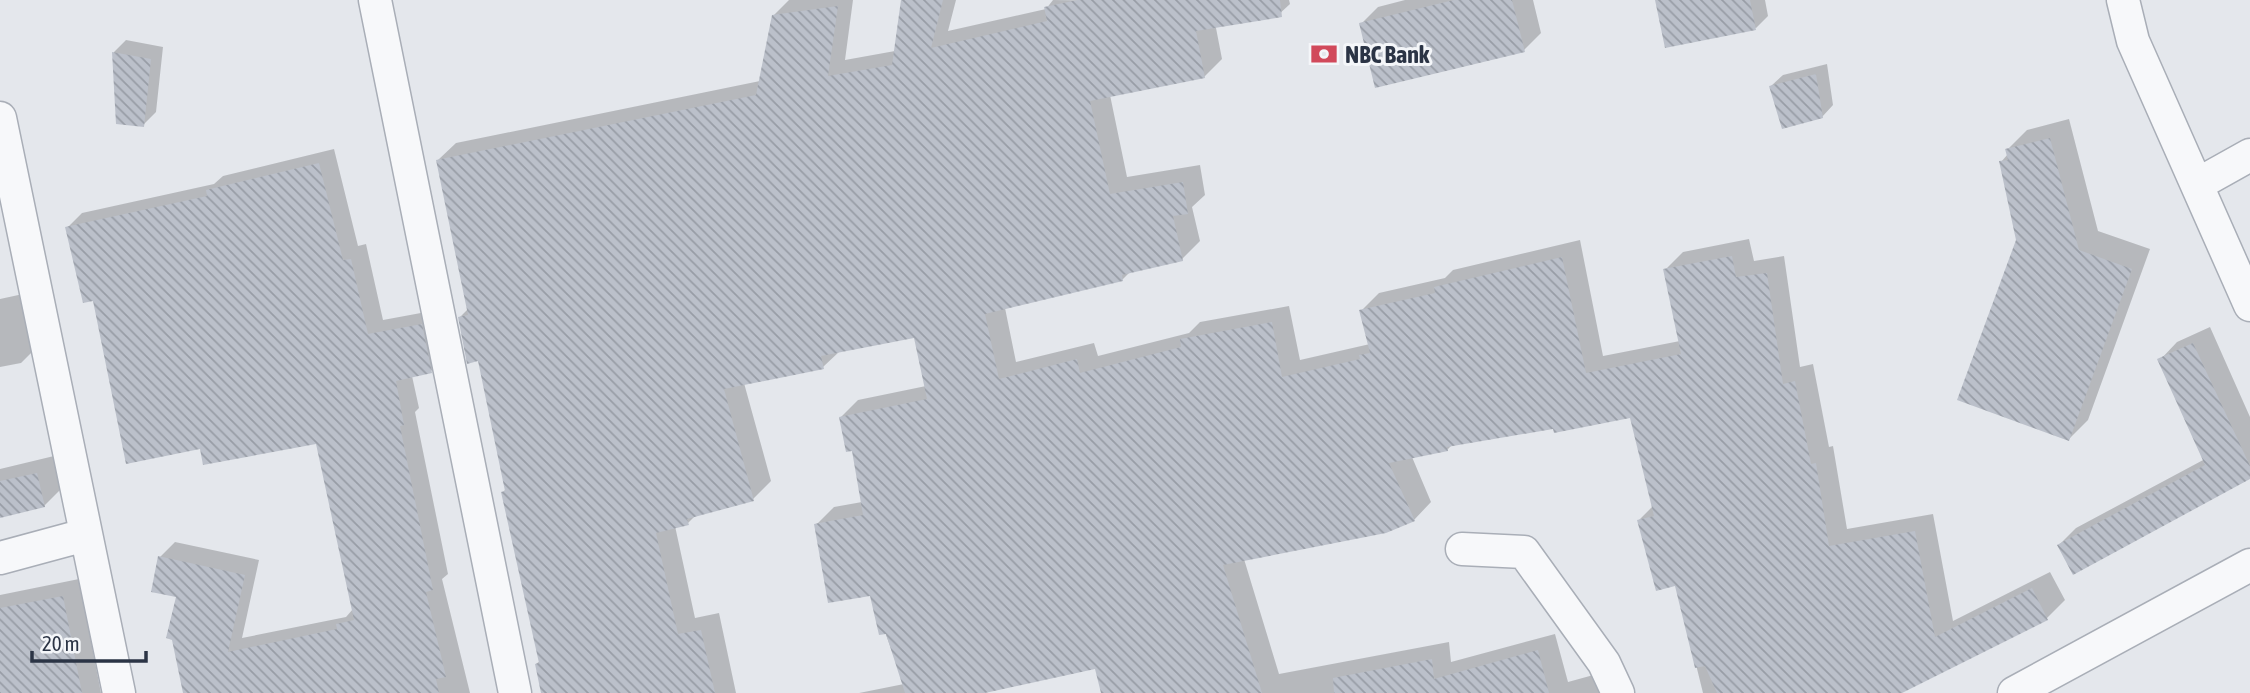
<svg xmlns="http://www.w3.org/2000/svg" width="2250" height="693" viewBox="0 0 2250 693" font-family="'Asap Condensed',sans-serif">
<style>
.shadow{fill:#0003}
.building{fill:url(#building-back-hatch)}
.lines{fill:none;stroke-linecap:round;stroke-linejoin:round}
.minor-casing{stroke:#a9aeb7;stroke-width:35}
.minor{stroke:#f7f8fa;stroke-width:32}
.labels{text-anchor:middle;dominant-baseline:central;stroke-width:6;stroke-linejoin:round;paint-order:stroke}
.poi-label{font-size:24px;font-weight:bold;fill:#2b3445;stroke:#f4f6f9;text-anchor:start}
</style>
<defs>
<pattern id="building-back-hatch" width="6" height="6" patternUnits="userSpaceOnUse" patternTransform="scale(1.75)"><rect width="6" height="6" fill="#bbc0ca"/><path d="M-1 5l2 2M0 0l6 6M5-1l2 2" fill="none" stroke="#989da6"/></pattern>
</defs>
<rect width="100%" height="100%" fill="#e4e7ec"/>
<path class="shadow" d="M789 0H853L845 60 895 51 903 0H956L948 31 1046 9 1053 0 1211 2 1222 59 1204 77 1110 95 1127 177 1200 165 1205 195 1192 207 1200 241 1182 259 1131 271 1123 279 1005 308 1016 362 1094 343 1098 356 1189 333 1200 322 1289 306 1300 360 1370 344 1361 311 1379 293 1445 278 1453 270 1580 240 1603 356 1680 341 1665 270 1683 252 1749 239 1754 261 1784 256 1800 367 1813 364 1829 447 1833 446 1847 529 1933 514 1953 621 2050 572 2065 600 2047 618 1898 693H1703L1676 584 1639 520 1653 506 1632 416 1453 444 1447 450 1412 457 1431 502 1414 520 1244 559 1279 674 1449 642 1451 662 1555 634 1568 682 1597 674 1602 693H1103L1096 667 977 693H859L904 684 871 594 816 525 834 507 862 502 853 449 840 418 858 400 926 386 915 336 840 351 823 367 744 383 771 481 753 499 696 515 688 523 675 526 695 618 719 613 736 693H542L536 664 540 661 502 493 506 489 479 359 460 317 469 308 438 160 456 143 760 81 773 16Z
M1239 0H1289L1290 4 1277 16Z
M1405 0H1533L1541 33 1524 50 1361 24 1378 7Z
M1657 0H1765L1768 16 1756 28Z
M126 40 163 47 156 112 143 125 117 122 114 52Z
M1827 64 1833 105 1822 117 1771 86 1783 75Z
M2069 119 2098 231 2150 249 2088 420 2069 439 2017 240 2001 162 2008 154 2007 150 2027 130Z
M334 149 358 246 366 244 383 320 437 310 446 356 431 371 412 376 419 408 415 412 448 574 442 579 470 693H184L178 595 160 557 175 542 259 560 242 638 346 617 353 609 317 442 201 446 95 299 67 228 82 213 214 184 223 176Z
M23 294 34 350 21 363 0 367V299Z
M2210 327 2250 417V477L2059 545 2076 528 2205 459 2160 360 2177 342Z
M54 456 62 488 44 506 0 516V469Z
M79 579 101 693H0V595Z"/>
<path class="building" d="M901 0H943L931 48 1047 21 1044 7 1078 0H1280L1282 17 1196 31 1205 78 1090 101 1110 194 1183 182 1188 214 1173 216 1183 261 1122 275 1123 281 985 314 999 379 1077 359 1080 373 1181 347 1180 339 1272 322 1282 377 1360 359 1359 355 1370 353 1359 310 1435 293 1434 287 1562 257 1586 373 1681 354 1663 269 1732 256 1736 277 1767 273 1783 384 1795 381 1811 464 1816 463 1829 546 1915 531 1935 637 2032 588 2048 620 1902 693H1717L1705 666 1695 668 1675 586 1656 591 1637 520 1654 516 1630 418 1554 433 1553 429 1447 447 1448 451 1389 463 1415 521 1386 533 1223 565 1262 693H1101L1095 669 985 693H905L886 634 879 635 870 596 828 603 814 524 863 515 852 451 846 452 839 417 927 399 914 338 821 356 824 369 724 389 754 501 687 519 689 525 656 533 678 634 701 630 715 693H541L535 664 539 663 501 492 505 491 478 361 467 364 458 317 468 315 436 160 756 95 772 15 838 6 828 76 892 65Z
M1454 0H1512L1525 52 1375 88 1359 23Z
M1655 0H1750L1756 30 1665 48Z
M112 52 151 59 144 127 116 124Z
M1816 74 1823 118 1782 129 1769 86Z
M2050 138 2079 250 2132 269 2069 441 1957 400 2016 240 1999 161 2008 160 2005 149Z
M319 163 343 260 351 259 368 334 422 324 432 373 396 381 404 425 400 426 433 590 426 592 446 677 436 679 439 693H183L172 640 166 638 176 597 151 592 158 556 245 575 228 652 337 629 336 624 354 620 316 444 203 465 200 449 126 464 93 301 83 303 65 227 207 196 206 190Z
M2193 343 2250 466V479L2073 575 2057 545 2205 465 2157 359Z
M37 473 45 507 0 518V481Z
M63 596 82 693H0V608Z
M1538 650 1549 693H1334L1333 678 1432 659 1434 679Z"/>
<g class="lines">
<defs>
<path id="minor" d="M375 0 515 693
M2123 0 2133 41 2250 305
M0 118 119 693
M2198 184 2250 155
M1462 549 1524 552 1604 663 1618 693
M0 558 85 535
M2014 693 2250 565"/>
</defs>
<use href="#minor" class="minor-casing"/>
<use href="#minor" class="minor"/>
</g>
<defs>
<symbol id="bank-bare" viewBox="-9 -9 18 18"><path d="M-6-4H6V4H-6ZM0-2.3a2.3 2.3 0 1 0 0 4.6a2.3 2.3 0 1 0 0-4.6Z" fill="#d1495b" stroke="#f4f6f9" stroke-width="2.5" paint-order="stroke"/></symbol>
</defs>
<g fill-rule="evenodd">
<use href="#bank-bare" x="1305" y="35" width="38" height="38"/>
</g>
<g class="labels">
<g class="poi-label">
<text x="1345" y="54">NBC Bank</text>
</g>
</g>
<path d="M32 651v10h114v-10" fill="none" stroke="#2b3445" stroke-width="3.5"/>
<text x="42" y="651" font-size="21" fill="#2b3445" stroke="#f4f6f9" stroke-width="5" paint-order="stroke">20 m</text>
</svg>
